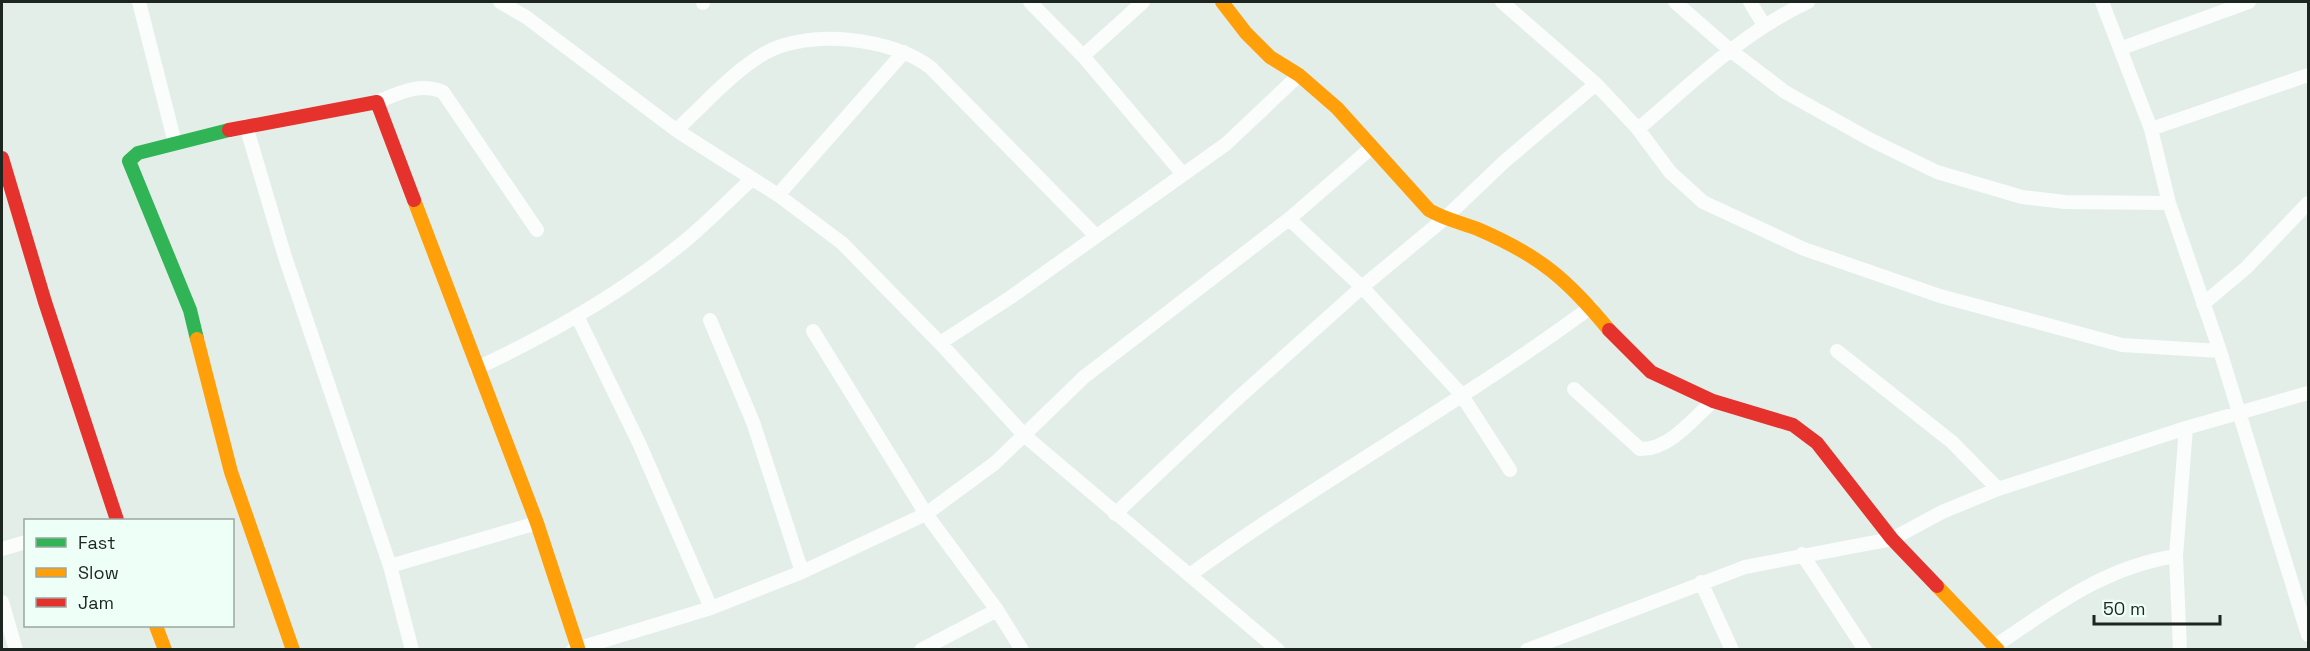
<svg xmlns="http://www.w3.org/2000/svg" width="2310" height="651" viewBox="0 0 2310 651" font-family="'Space Grotesk',sans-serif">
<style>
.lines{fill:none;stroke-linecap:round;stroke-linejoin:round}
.street{stroke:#fbfcfc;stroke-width:14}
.fast{stroke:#30b455;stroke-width:14}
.slow{stroke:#ff9f0a;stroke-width:14}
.jam{stroke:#e5322d;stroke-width:14}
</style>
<rect width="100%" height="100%" fill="#e3eee9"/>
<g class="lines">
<path class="street" d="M139 2 175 143
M500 2 526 17 676 130 778 195 842 243 940 343 1025 436 1278 650
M703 2V3
M1030 2 1083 56
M1143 2 1083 56 1182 173
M1502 2 1596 84 1638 129 1670 172 1703 202 1804 249 1940 296 2122 345 2220 351
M1675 2 1730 50 1785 92 1871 140 1937 172 2022 197 2065 202 2169 203
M1750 2 1764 25
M2102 2 2151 129 2169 203 2220 351 2308 635
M2122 48 2249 2
M377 102C399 93 420 82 443 92L537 230
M246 126 285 257 390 566 412 650
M1638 129C1692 83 1743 32 1808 2
M2151 129 2308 75
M676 130C704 105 732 72 765 53 809 28 893 38 931 68L1096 236
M778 195 904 52
M1289 219 1362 287 1461 394 1510 470
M2203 304 2246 268 2308 203
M577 316 639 443 711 608
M710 320 753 422 802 572
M813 331 926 514 997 610 1022 650
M940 343 1011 297 1226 144 1299 75
M1837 351 1952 442 1998 489
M477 368C550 334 622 293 685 241 708 222 730 199 752 179
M1574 389 1640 449C1669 450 1693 419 1713 401
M1115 514 1236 400 1362 287 1444 219 1505 161 1596 84
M2 549 26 542
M1802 554 1865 650
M390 566 537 523
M1191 574C1321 480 1462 402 1591 307
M1701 582 1732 650
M2 602 16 650
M1995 646C2053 607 2104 567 2176 556
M573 650 711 608 802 572 926 514 995 463 1084 377 1289 219 1371 148
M921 650 997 610
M1527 650 1745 567 1892 539 1942 512 1998 489 2186 428 2308 393
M2180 650 2176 556 2186 428"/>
<path class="fast" d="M197 339 190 310 129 161 138 153 229 130"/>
<path class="slow" d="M1222 2 1246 33 1270 57 1299 75 1337 108 1429 210C1446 220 1463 223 1480 230 1540 256 1568 280 1609 330
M414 200 537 523 578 648
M197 339 231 472 293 650
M1937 586 1998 650
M156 626 165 650"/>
<path class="jam" d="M229 130 377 102 414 200
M2 158 45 302 117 520
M1609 330 1651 372 1713 401 1793 425 1817 443 1892 539 1937 586"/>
</g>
<rect width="2310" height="651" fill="none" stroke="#1d2521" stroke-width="6"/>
<rect x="24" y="519" width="210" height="108" fill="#eefff7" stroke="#9aa8a1" stroke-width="1.5"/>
<rect x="36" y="538" width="30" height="9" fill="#30b455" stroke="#9aa8a1" stroke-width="1.5"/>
<text x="78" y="549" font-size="18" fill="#1d2521">Fast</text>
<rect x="36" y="568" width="30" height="9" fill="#ff9f0a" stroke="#9aa8a1" stroke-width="1.5"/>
<text x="78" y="579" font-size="18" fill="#1d2521">Slow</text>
<rect x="36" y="598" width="30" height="9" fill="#e5322d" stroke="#9aa8a1" stroke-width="1.5"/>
<text x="78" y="609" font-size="18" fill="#1d2521">Jam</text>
<path d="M2094 615v9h126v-9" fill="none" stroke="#1d2521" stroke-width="3"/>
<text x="2103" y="615" font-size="18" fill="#1d2521" stroke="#eefff7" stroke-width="4.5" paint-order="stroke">50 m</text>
</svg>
